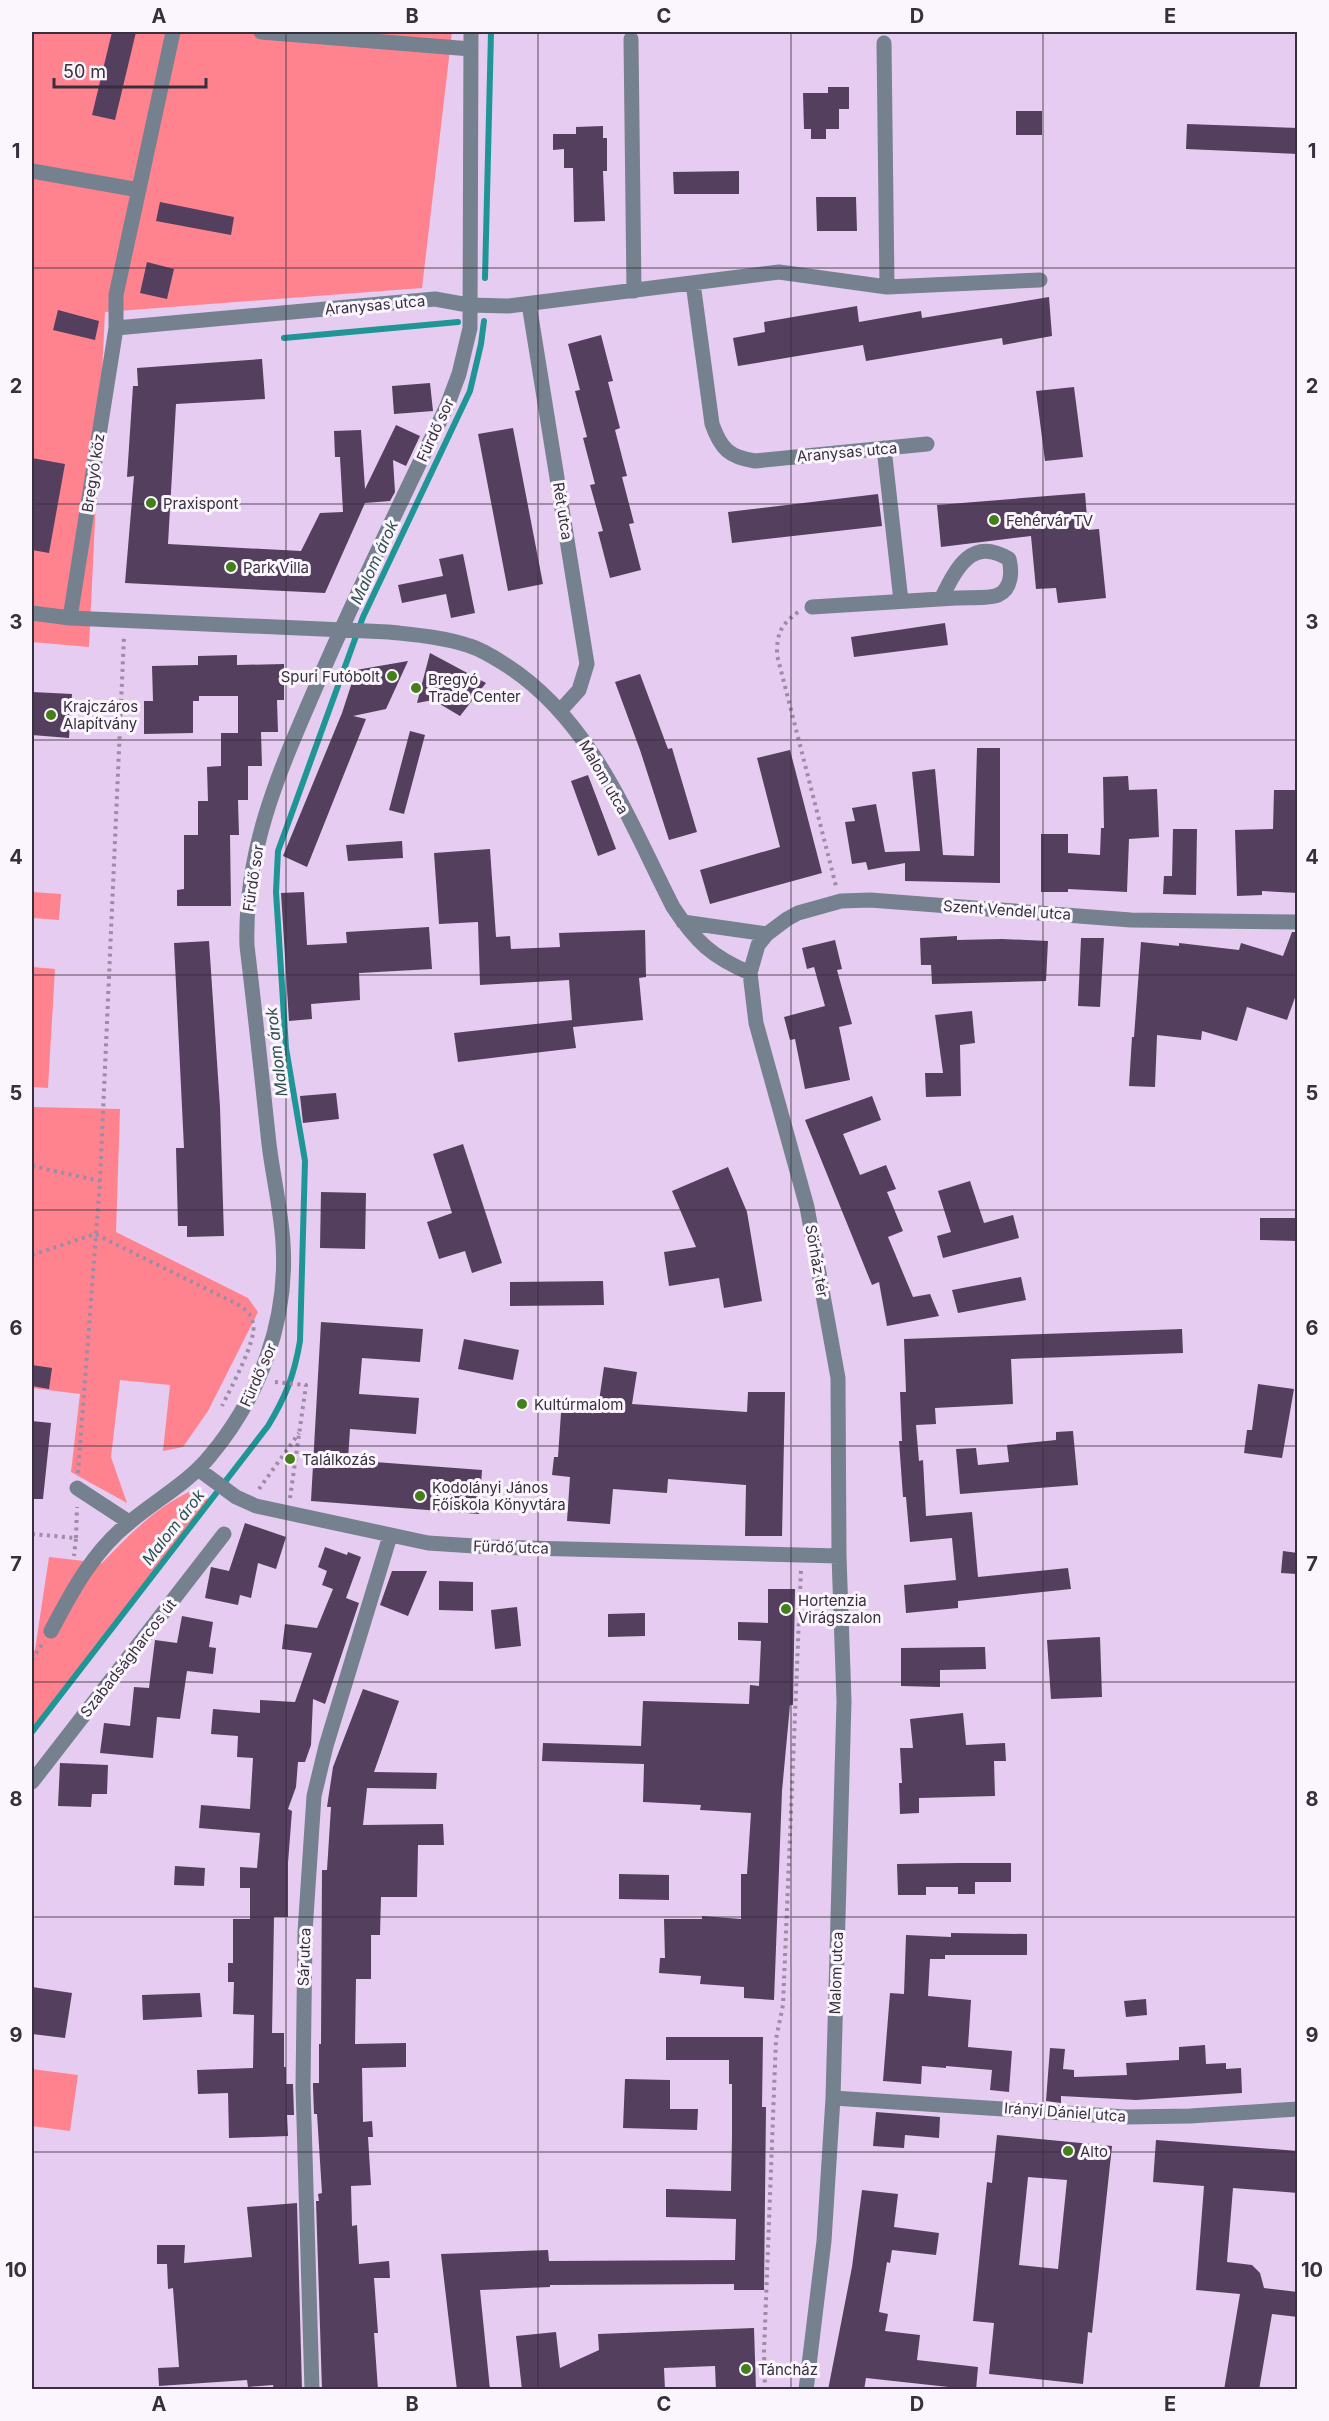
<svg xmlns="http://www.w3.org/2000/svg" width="1329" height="2421" viewBox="0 0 1329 2421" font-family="Inter,sans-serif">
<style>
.green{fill:#ff838f}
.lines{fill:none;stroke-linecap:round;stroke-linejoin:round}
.stream{stroke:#1f9595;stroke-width:6}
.building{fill:#543f5e;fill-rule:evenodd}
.path{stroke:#9e8ba6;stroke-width:4;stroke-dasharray:3 4.5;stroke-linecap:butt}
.minor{stroke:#76818f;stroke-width:15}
.grid{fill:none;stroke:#382f3d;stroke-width:1.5;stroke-opacity:0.55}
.poi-dot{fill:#447f1a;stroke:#fbf6fd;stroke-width:2}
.labels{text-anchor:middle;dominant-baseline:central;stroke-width:6;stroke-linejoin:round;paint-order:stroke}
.street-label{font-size:15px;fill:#382f3d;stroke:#fbf6fd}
.poi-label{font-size:15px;fill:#382f3d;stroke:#fbf6fd;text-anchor:start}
.water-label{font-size:16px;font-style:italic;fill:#305050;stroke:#fbf6fd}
.neatline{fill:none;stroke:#382f3d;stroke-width:2}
.grid-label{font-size:20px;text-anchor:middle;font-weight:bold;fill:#382f3d}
</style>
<rect width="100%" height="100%" fill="#e6ccf1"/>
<path class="green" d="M32 32H452L422 288 105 312 89 647 32 642Z
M32 892 61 894 59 920 32 918Z
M32 967 55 969 48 1088 32 1087Z
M32 1107 120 1109 116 1232 248 1298 258 1312 208 1411 183 1447 163 1451 170 1385 120 1380 111 1457 127 1503 71 1472 80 1394 32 1388Z
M191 1491 211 1500 32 1730V1651L35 1650 49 1557 102 1563C129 1535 155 1508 191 1491Z
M32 2069 78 2075 70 2131 32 2126Z"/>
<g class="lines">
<path class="stream" d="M485 278 491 32
M284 338 458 322
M32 1732 268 1426C286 1396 294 1376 300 1341L305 1161 286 1048 276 892 278 851 363 617 470 391 481 344 484 321"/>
</g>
<path class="building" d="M112 32H136L115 120 92 115Z
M828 87H849V109H839V129H826V139H811V129H804L803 93H828Z
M1016 111H1042V135H1016Z
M1187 124 1298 128V154L1186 149Z
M603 126V138H607V171H603L605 221 574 222 573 168H564V149L553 150V134H576V127Z
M739 171V194H674L673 172Z
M816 197H856L857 231H817Z
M160 202 234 217 231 235 156 221Z
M147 262 174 269 167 299 140 293Z
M1049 297 1052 336 1003 345 1002 338 866 361 863 345 738 366 733 338 765 332 764 322 857 306 859 322 921 311 922 318Z
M58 310 99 321 95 340 53 330Z
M601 335 613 381 608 382 620 428 615 430 627 476 622 477 634 523 629 524 641 570 610 578 598 532 603 531 590 485 595 484 583 438 587 437 575 391 580 390 568 344Z
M262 359 265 399 176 404 168 544 301 551 320 513 343 512 340 457H335L334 431 361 430 365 489 396 425 420 436 406 466 393 460 395 492 390 501 365 503 325 593 125 583 134 476 127 477 133 386H138L137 368Z
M430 383 433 411 394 414 392 386Z
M1074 387 1083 457 1045 461 1036 391Z
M513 428 543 584 508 591 478 434Z
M32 458 65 464 49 553 32 550Z
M1085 493 1088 530 1099 529 1106 598 1058 603 1056 588 1036 589 1031 536 941 547 937 505Z
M878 494 882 526 732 543 728 512Z
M463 554 475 613 451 618 446 594 402 603 398 585 443 576 439 559Z
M945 623 948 645 854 657 851 637Z
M430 653 486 683 460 716 433 700 417 703Z
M237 655V665L284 664V700H277L278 732H261L262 766H248V800H238L239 835H230L231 906H177V890L184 889V835H198V801H208L207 767 221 766V733H238V696H199V701H193V733L144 734V701H153L152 666 198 665V656Z
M408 661 386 709 353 716 366 719 307 867 283 856 342 713 356 670Z
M640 674 668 749 672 748 697 832 669 840 640 750 615 682Z
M32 692 72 694 69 738 32 735Z
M410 731 425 735 404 814 389 810Z
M977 748H1000V883L905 881V863L868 870 866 862 852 864 845 822 855 821 852 808 876 804 885 852 920 851 912 772 935 769 943 855 974 856Z
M790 750 822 873 710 904 700 870 780 847 757 758Z
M588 775 616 849 598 856 571 781Z
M1128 776 1129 790 1157 789 1159 837 1129 839 1127 892 1068 889V892H1041V834H1068V853L1100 855 1101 828H1104L1103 777Z
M1274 790H1298V893L1262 891V895L1237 896 1235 830 1273 829Z
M1173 829H1197L1196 895 1163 894 1164 876H1172Z
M402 841 403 858 348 861 346 845Z
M490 849 496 937 510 936 511 949 560 947 559 933 645 930 646 977 639 978 643 1020 573 1027 576 1048 458 1062 454 1033 572 1020 569 980 480 985 478 922 439 924 434 853Z
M304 892 307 945 347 943 346 932 429 927 432 969 359 973 360 1000 311 1004 312 1019 289 1021 281 893Z
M1292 932H1298V989L1287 1020 1247 1007 1237 1041 1202 1031 1201 1040 1157 1035 1155 1087 1129 1086 1132 1037H1134L1141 942 1179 946V943L1239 950 1241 943 1283 956Z
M957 936V940L1002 939 1048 941 1046 981 932 984 931 965H921L920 938Z
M1081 938H1104L1100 1007 1078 1006Z
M835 940 842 969 837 970 852 1024 839 1027 850 1080 805 1089 795 1039 790 1040 784 1017 825 1006 814 967 807 969 802 948Z
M209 941 220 1107 224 1236 187 1237V1226H178L176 1148H184L174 943Z
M972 1011 975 1043 960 1045 961 1096 926 1097 925 1073H943L935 1015Z
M336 1093 339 1119 303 1123 300 1096Z
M872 1096 881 1120 843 1134 860 1175 886 1165 896 1189 887 1192 903 1231 888 1237 913 1297 930 1294 939 1316 887 1326 879 1282 872 1285 805 1120Z
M463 1144 502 1263 472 1273 465 1251 439 1259 427 1222 452 1213 433 1154Z
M728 1167 747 1212 762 1301 724 1308 719 1278 669 1286 664 1252 696 1247 672 1191Z
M970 1181 984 1223 1013 1215 1019 1238 943 1258 937 1236 951 1232 938 1191Z
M321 1192 366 1193 365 1249 320 1248Z
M1260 1218H1298V1241L1260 1240Z
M1021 1277 1026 1300 958 1313 952 1290Z
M603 1281 604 1305 510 1306V1282Z
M321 1322 423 1329 420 1362 362 1358 359 1394 419 1398 416 1434 350 1429 348 1460 482 1470 479 1514 311 1501Z
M1182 1329 1183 1353 1011 1359 1013 1404 935 1408 936 1424 916 1425 919 1461 923 1460 926 1516 972 1512 978 1577 1068 1568 1071 1589 958 1601V1608L906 1613 904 1585 956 1580 952 1538 910 1542 906 1497H903L899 1441H902L900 1392H906L904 1339Z
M464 1339 519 1350 513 1380 458 1369Z
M32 1365 52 1368 49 1389 32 1386Z
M604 1367 637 1372 632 1404 747 1412 748 1392H785L782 1536H745L746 1485 668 1479 667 1493 613 1489 610 1524 567 1521 570 1477 552 1475 554 1457H558L562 1398 599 1401Z
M1258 1384 1294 1389 1282 1458 1244 1453 1247 1430H1252Z
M32 1421 51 1423 43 1499H32Z
M1073 1431 1078 1485 960 1494 956 1449 976 1448 978 1465 1009 1462 1007 1445 1056 1440V1432Z
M245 1523 286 1537 276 1569 258 1563 251 1598 240 1595 238 1605 205 1598 211 1567 229 1571Z
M325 1547 347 1555 348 1552 361 1557 346 1598 359 1603 325 1704 313 1699 311 1745 305 1762H298L296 1787 288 1809 292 1811 288 1863V1917H274L272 2033H284V2067H286V2084H293L294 2115H287L288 2136 229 2138 228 2093 198 2094 197 2070 253 2068 254 2015 233 2014 234 1982H228V1963H233V1919H250V1888H240V1867L257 1868 260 1833 199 1828 201 1805 250 1809 253 1758 237 1757 238 1736 211 1734 213 1709 260 1713V1700L295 1702 312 1653 282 1649 285 1624 317 1628 333 1589 322 1585 327 1571 318 1567Z
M1283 1551 1298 1553 1297 1574 1281 1573Z
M392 1571H427L408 1616 380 1605Z
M439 1581 473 1582V1611L439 1610Z
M768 1589H795L793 1705H790L782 1791 774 2000 744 1998V1987L700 1984 701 1976 659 1973 660 1958H665L664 1919H702V1916L741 1919V1874H747L751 1813 700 1810 701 1805 643 1802 644 1764 542 1761 543 1743 641 1746 643 1701 749 1704 750 1685 759 1686 761 1641 738 1640V1622L768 1623Z
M517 1607 521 1646 495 1649 491 1610Z
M645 1613V1636L608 1637V1614Z
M182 1616 213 1622 209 1647 216 1648 213 1674 187 1671 180 1719 157 1717 153 1758 100 1753 104 1723 130 1726 134 1687 149 1688 155 1640 177 1643Z
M1100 1637 1102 1697 1051 1699 1047 1640Z
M985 1647 986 1669 940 1670V1687L901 1686V1648Z
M363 1689 399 1701 374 1772 437 1773 436 1789 367 1788 363 1825 443 1824 444 1845H418L417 1897H381L380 1935H371V1979H356L355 2044 406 2043V2067L362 2068 363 2122 372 2121 373 2137H368L371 2185 351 2186 352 2226 357 2225 359 2264 389 2261 390 2278H374L378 2333H374L378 2390H322L316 2201H319L318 2194 322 2193 317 2114H314L313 2087V2083H319V2044H321L322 1870H327L331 1807H327L333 1767Z
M963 1713 966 1745 1005 1743 1006 1761H994L995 1796 919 1798V1813L900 1814 899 1783H902L900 1748H913L910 1719Z
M60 1763 108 1765 107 1794H92L91 1807 58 1806Z
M958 1863H1011V1882H975V1894H958V1887H926V1895H898L897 1864Z
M175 1866 205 1868 204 1886 174 1885Z
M619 1874 669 1875V1900L619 1899Z
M951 1933 1027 1934V1955H945V1959H930L928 1996 971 2000 968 2047 1012 2051 1009 2092 990 2090 992 2070 946 2066V2068L922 2066 921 2084 883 2081 890 1993 904 1994 906 1935 951 1937Z
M32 1987 72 1993 65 2038 32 2034Z
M200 1993 202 2017 143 2020 142 1995Z
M1146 1999 1147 2015 1126 2017 1124 2001Z
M666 2037H763L762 2107H766L764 2290H734V2284L550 2285V2287L480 2290 490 2390H457L441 2254 548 2250 549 2261 735 2260 736 2219 666 2217V2189L731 2191 732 2137V2084H729V2060H666Z
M1205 2045 1206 2064 1226 2063V2069L1241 2068 1242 2093 1136 2100 1061 2096V2103L1046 2101 1050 2048 1065 2049 1063 2069 1074 2070V2077L1127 2075 1126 2063 1179 2060V2047Z
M625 2079 670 2080V2109H698L697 2130 623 2128Z
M876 2112 940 2117 939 2138 905 2135 904 2148 873 2146Z
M997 2135 1112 2146 1092 2333 1088 2332 1083 2384 989 2374 994 2323 973 2321 987 2182 992 2183ZM1028 2177 1067 2180 1058 2269 1019 2265Z
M1156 2140 1298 2151V2193L1233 2188 1227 2262 1252 2265 1260 2273 1264 2288 1298 2292V2317L1272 2314 1259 2390H1224L1240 2294 1196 2290 1204 2186 1153 2182Z
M862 2190 898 2194 894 2227 939 2233 936 2255 892 2250 890 2263 887 2262 879 2312 888 2314 885 2331 920 2335 917 2360 978 2367 976 2390 866 2378 864 2390H828L852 2267Z
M297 2203 302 2390H274L273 2385 248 2387 247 2380 159 2386 158 2368 179 2367 173 2288 168 2289 167 2264H157V2245H185L184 2263 252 2257 247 2207Z
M754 2328 756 2390H716L715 2366 664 2368 665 2390H522L516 2336 556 2332 560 2368 599 2350 598 2334Z"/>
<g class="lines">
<path class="path" d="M798 612C780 626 777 633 777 655L836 886
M32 1166 100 1181
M32 1255 95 1234 239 1305C246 1310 251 1314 253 1323 258 1339 230 1389 222 1406
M275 1382 306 1385 290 1498
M78 1473 100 1181 124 636
M259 1489 299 1433
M32 1534 76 1538 74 1556
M76 1538 77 1507
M32 1660 43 1643
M765 2390 764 2352 776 2039 783 2005 801 1570"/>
<path class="minor" d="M261 32 471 49
M631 39 634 291
M884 43 887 287
M32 171 139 190
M693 283 712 424C721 449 729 457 755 461L927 444
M529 304 587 664 579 690 560 711
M116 328 435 299 468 305 508 306 779 272 887 287 1040 280
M884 448 901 601
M812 607C860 604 908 601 956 598 966 597 990 599 998 595 1012 589 1012 571 1009 559 971 536 956 569 941 599
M32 613 70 618 389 632C416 635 444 637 470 646 483 650 495 658 506 665 592 720 629 821 673 907 696 942 712 957 750 973
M70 618 116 328V295L173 32
M683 922 767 934
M198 1469 236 1497 256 1506 428 1543 490 1547 839 1556
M77 1488 129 1522
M51 1631C72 1591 94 1550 130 1522 156 1500 188 1483 210 1456 260 1396 288 1321 283 1243 281 1210 273 1177 269 1144 262 1078 255 1012 247 946 244 848 280 770 318 682 358 589 403 498 447 406L459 374 470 328 471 32
M32 1782 224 1534
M833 2098 1126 2117 1190 2116 1298 2109
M312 2390 303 2087 305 1932 314 1796 326 1746 390 1536
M806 2390 824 2241 833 2098 844 1701 839 1556 838 1378 807 1207 756 1023 750 973 758 945 767 934 787 919 798 913 841 901 870 900 1131 920 1298 922"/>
</g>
<path class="grid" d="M286 32V2390M538 32V2390M791 32V2390M1043 32V2390M32 268H1298M32 504H1298M32 740H1298M32 975H1298M32 1210H1298M32 1446H1298M32 1682H1298M32 1917H1298M32 2152H1298"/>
<g class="poi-dot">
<circle cx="151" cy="503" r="6"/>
<circle cx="994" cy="520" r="6"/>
<circle cx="231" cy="567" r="6"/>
<circle cx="392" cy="676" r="6"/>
<circle cx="416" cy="688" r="6"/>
<circle cx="51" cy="715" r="6"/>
<circle cx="522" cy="1404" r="6"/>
<circle cx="290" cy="1459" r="6"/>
<circle cx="420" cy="1496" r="6"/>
<circle cx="786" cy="1609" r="6"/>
<circle cx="1068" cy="2151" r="6"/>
<circle cx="746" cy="2369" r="6"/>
</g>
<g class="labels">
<g class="street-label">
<text transform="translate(375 305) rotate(-5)">Aranysas utca</text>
<text transform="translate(435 430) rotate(-65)">Fürdő sor</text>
<text transform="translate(847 452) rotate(-5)">Aranysas utca</text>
<text transform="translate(93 473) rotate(-81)">Bregyó köz</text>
<text transform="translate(563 511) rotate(81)">Rét utca</text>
<text transform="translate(604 777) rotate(60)">Malom utca</text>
<text transform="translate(253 878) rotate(-81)">Fürdő sor</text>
<text transform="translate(1007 910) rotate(4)">Szent Vendel utca</text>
<text transform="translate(817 1261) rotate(80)">Sörház tér</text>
<text transform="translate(258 1375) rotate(-66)">Fürdő sor</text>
<text transform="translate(511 1547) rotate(2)">Fürdő utca</text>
<text transform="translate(128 1658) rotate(-52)">Szabadságharcos út</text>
<text transform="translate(304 1957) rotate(-88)">Sár utca</text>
<text transform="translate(836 1973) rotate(-88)">Malom utca</text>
<text transform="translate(1065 2112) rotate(4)">Irányi Dániel utca</text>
</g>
<g class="poi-label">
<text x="163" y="503">Praxispont</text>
<text x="1006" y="520">Fehérvár TV</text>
<text x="243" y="567">Park Villa</text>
<text x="380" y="676" text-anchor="end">Spuri Futóbolt</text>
<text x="428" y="679">Bregyó<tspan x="428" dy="17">Trade Center</tspan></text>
<text x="63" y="706">Krajczáros<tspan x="63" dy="17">Alapítvány</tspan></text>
<text x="534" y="1404">Kultúrmalom</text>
<text x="302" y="1459">Találkozás</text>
<text x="432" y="1487">Kodolányi János<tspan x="432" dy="17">Főiskola Könyvtára</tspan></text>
<text x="798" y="1600">Hortenzia<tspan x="798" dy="17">Virágszalon</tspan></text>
<text x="1080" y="2151">Alto</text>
<text x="758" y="2369">Táncház</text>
</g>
<g class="water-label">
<text transform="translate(374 562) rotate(-65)">Malom árok</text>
<text transform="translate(276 1052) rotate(-97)">Malom árok</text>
<text transform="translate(173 1527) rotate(-52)">Malom árok</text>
</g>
</g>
<rect width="1329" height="2421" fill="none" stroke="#fbf6fd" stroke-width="66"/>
<path d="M54 78v9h152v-9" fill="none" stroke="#382f3d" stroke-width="3"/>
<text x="63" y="78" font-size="18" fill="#382f3d" stroke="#fbf6fd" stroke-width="4.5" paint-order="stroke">50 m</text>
<rect x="33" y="33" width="1263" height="2355" class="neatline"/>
<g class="grid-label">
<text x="159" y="23">A</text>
<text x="412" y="23">B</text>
<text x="664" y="23">C</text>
<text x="917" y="23">D</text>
<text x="1170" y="23">E</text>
<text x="16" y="158">1</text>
<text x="1312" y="158">1</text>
<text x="16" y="393">2</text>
<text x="1312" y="393">2</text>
<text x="16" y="629">3</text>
<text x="1312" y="629">3</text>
<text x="16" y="864">4</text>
<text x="1312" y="864">4</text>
<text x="16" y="1100">5</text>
<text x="1312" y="1100">5</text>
<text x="16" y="1335">6</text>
<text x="1312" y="1335">6</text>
<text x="16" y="1571">7</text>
<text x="1312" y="1571">7</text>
<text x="16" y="1806">8</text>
<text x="1312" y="1806">8</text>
<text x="16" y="2042">9</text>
<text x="1312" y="2042">9</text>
<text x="16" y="2277">10</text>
<text x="1312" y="2277">10</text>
<text x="159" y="2411">A</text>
<text x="412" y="2411">B</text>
<text x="664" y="2411">C</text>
<text x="917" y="2411">D</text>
<text x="1170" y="2411">E</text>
</g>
</svg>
